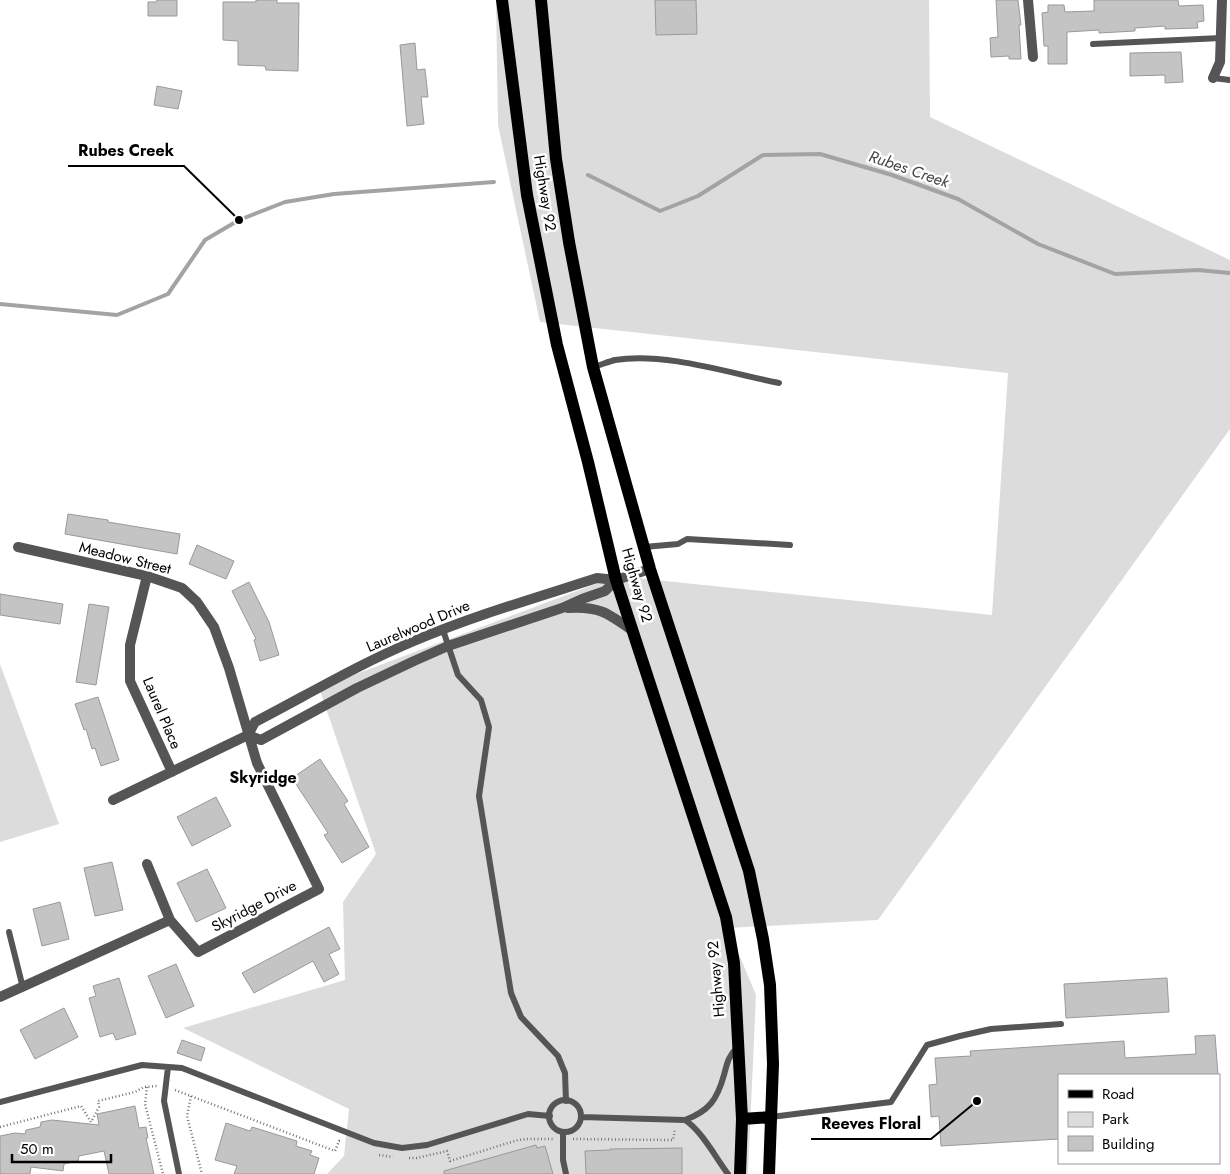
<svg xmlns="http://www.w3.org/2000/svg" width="1230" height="1174" viewBox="0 0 1230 1174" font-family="Jost,sans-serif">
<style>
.green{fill:#dcdcdc}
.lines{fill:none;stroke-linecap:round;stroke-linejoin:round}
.stream{stroke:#a3a3a3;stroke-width:4}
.building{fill:#c4c4c4;stroke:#999}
.path{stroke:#777;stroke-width:2.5;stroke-dasharray:1 2.5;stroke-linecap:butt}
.lane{stroke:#555;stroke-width:6}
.street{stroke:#555;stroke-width:10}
.primary{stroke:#000;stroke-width:12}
.labels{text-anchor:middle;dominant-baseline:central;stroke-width:5;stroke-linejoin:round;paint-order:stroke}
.street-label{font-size:15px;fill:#000;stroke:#fff}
.water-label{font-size:16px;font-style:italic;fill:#444;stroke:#fff}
.neighbourhood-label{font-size:16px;font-weight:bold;fill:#000;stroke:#fff}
.leader{fill:none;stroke:#000;stroke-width:2}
.callout-dot{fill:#000;stroke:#fff;stroke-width:2}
.callout-label{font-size:16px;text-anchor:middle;font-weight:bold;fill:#000;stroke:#fff;stroke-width:5;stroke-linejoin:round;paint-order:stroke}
</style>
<rect width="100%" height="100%" fill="#fff"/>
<path class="green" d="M496 0H929L930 117 1230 260V429L878 920 728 928 756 995 748 1174H327L344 1156 349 1109 183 1028 345 980 343 902 376 854 319 688 617 576 992 615 1008 373 540 322 498 125Z
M0 664 59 824 0 842Z"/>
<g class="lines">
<path class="stream" d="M588 175 660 211 698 196 763 155 820 154 892 175 958 199 1038 244 1115 274 1198 270 1230 273
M0 304 117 315 168 294 205 240 239 220 285 202 334 194 494 182"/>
</g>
<path class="building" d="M157 0H177V16H148V2H156Z
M256 0H277V3H299L298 71 266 70 265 66 238 65V41L223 40V2H256Z
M655 0H696L697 34 656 35Z
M996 0H1018L1021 25H1019L1021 59H1009V56L991 57 990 38 998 37Z
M1094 0H1178L1179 6 1203 5 1204 21 1197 22 1198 28 1165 29V26L1135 28V31L1099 33V30L1067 32V64H1048V46H1044L1042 13 1048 12V5H1064L1065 12 1094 11Z
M415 43 417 70 425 69 428 97H421L424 124 407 126 400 45Z
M1181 52 1183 82 1165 83V75L1130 76V53Z
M157 86 182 91 178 109 154 105Z
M68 514 108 520V522L180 534 177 554 65 534Z
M197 545 234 561 226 579 189 564Z
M249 582 269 622 279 655 260 661 254 640 256 639 232 591Z
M0 594 63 604 60 624 0 615Z
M89 604 109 607 96 685 76 682Z
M98 697 119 760 101 766 95 748 92 749 86 729 84 730 75 704Z
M320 759 348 801 344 804 369 847 342 863 324 835 328 833 292 778Z
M216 797 231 826 192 846 177 817Z
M112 862 123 910 95 916 84 868Z
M207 869 226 908 196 922 177 883Z
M60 902 69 939 42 946 33 909Z
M329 927 340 949 329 954 339 974 324 982 313 961 254 993 242 973Z
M176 964 194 1006 166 1018 148 976Z
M119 978 136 1034 116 1040 113 1033 100 1037 89 998 96 996 93 986Z
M1167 978 1169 1012 1066 1018 1064 984Z
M64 1008 78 1037 35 1059 20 1030Z
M1215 1035 1218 1075H1059V1139L941 1146 939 1116 931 1117 929 1085 937 1084 935 1058 971 1056 970 1051 1124 1041 1125 1058 1196 1054 1195 1036Z
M182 1040 205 1048 201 1061 177 1053Z
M135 1106 139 1128 146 1127 148 1138H146L154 1174H109L104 1151 79 1156 78 1161 64 1164 63 1171 31 1167 30 1174H0V1136L15 1133 25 1134 26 1130 40 1127 41 1122 52 1120 99 1125 97 1114Z
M226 1123 250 1131 252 1127 297 1141 296 1146 312 1151 310 1155 319 1158 314 1174H234L237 1166 215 1160Z
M536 1145 537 1148 545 1146 553 1174H444V1171Z
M682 1148V1174H586L585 1151 610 1150V1149Z"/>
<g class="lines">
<path class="path" d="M147 1087 145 1104 163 1174
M175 1090 335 1151 339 1141H341
M191 1096 187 1116 202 1174
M0 1127 81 1106 91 1122 99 1107 98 1101 135 1092 144 1087 157 1086
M573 1139 673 1140 675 1129
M379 1155 393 1157
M409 1158H417L447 1151 450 1161 518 1140 527 1139H555"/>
<path class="lane" d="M1093 44 1221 38
M1213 78 1230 80
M593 367C600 365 608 362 615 360 665 352 729 373 779 383
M644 547 678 544 687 539 790 545
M443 630 458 675 481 700 489 727 479 796 511 993 521 1017 558 1056 565 1073 566 1101
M9 932 23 988
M168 1067 164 1101 179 1174
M549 1116a16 16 0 1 1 32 0a16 16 0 1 1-32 0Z
M0 1102 142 1065 182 1068 374 1143 402 1148 427 1145 528 1114 550 1116
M581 1117 685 1120
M771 1117 891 1102 927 1045 960 1036 991 1029 1061 1024
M563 1132V1160L566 1174
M728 1174C716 1158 701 1130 685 1120 709 1111 717 1100 724 1075 727 1064 728 1056 737 1048"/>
<path class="street" d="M1028 0 1033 57
M1213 78 1220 62 1222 0
M18 547 147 576 182 588 197 602 214 627 229 668 257 763 319 889 198 952 170 920 147 864
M147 576 130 645V681L172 772
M568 608C599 606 608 613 633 631
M248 735 261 740 357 688 414 661 448 646 562 608 582 599 605 591 616 580
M113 800 248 735 255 722C307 695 359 664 414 641 473 616 535 598 597 578L616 580 650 569
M0 997 170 920"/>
<path class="primary" d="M502 0 527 195 557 345 588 462 616 580 726 917 734 963 742 1119 740 1174
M541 0 556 159 569 242 593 367 650 569 749 871 763 939 770 985 773 1064 769 1174
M742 1119 771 1117"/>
</g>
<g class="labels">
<g class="street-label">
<text transform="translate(545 193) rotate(81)">Highway 92</text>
<text transform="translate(125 558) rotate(14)">Meadow Street</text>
<text transform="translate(637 585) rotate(74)">Highway 92</text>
<text transform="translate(418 626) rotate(-23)">Laurelwood Drive</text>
<text transform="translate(162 713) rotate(67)">Laurel Place</text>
<text transform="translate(254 906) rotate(-28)">Skyridge Drive</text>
<text transform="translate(716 979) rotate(-95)">Highway 92</text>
</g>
<g class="water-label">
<text transform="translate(909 169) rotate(19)">Rubes Creek</text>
</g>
<g class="neighbourhood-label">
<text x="263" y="777">Skyridge</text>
</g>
</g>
<path class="leader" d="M239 220L184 166H68M977 1101L931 1139H811"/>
<g class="callout-dot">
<circle cx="239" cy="220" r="5"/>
<circle cx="977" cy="1101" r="5"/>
</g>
<g class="callout-label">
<text x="126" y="156">Rubes Creek</text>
<text x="871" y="1129">Reeves Floral</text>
</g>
<rect x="1058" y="1074" width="162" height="90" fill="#ffffff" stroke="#999999"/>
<rect x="1068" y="1090" width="25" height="8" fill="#000000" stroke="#999999"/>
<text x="1102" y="1099" font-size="15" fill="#000000">Road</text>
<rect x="1068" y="1112" width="25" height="15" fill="#dcdcdc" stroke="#999999"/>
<text x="1102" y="1124" font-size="15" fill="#000000">Park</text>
<rect x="1068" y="1136" width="25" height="15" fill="#c4c4c4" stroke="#999999"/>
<text x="1102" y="1149" font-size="15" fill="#000000">Building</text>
<path d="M12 1154v8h99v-8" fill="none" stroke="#000000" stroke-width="2.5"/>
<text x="20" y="1154" font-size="15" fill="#000000" stroke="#ffffff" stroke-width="4" paint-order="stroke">50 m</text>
</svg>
